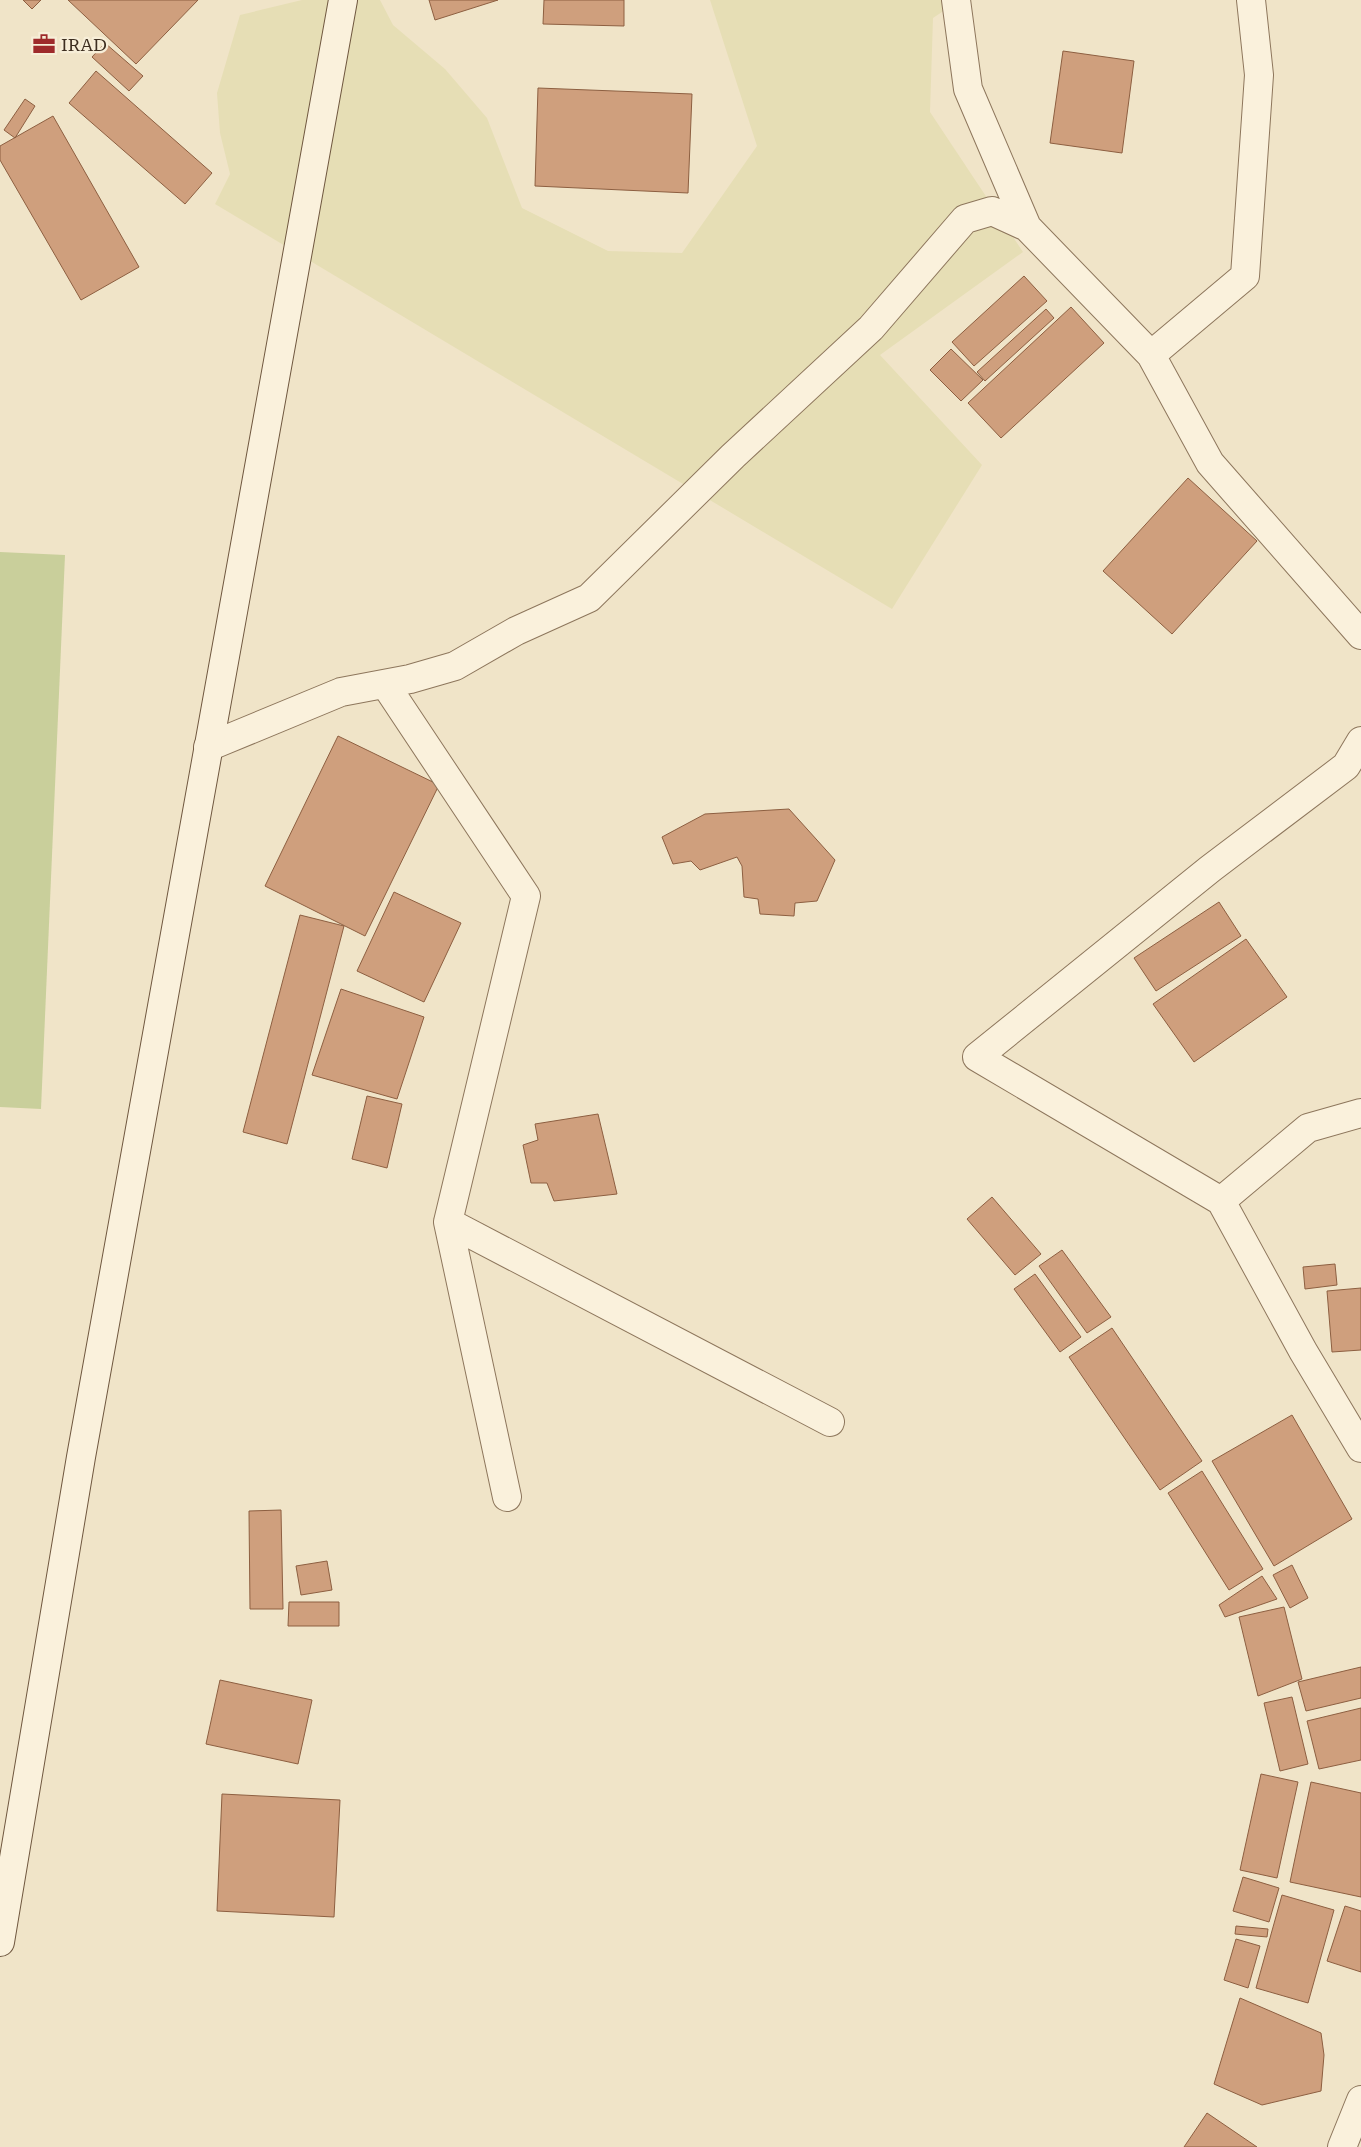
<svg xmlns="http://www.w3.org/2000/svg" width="1361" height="2147" viewBox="0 0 1361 2147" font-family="'Roboto Serif',serif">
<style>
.farmland{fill:#e6deb5}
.green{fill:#c9cf9b}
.building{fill:#cf9f7d;stroke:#8d5f41}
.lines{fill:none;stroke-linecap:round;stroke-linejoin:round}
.street-casing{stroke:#8d765c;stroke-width:30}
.secondary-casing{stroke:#6f573f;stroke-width:30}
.street{stroke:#faf1dc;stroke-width:28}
.secondary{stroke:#faf1dc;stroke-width:28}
.labels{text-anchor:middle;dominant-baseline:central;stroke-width:4.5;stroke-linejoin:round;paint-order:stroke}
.poi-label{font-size:18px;fill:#3d2e20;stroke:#f7eed8;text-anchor:start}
</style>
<rect width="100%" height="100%" fill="#f0e4c8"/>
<path class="farmland" d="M302 0H380L393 25 445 69 487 118 522 208 608 251 682 253 757 146 710 0H960L933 18 930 112 1023 252 880 355 982 465 892 609 215 204 230 174 220 133 217 93 240 15Z"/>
<path class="green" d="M0 552 65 555 41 1109 0 1107Z"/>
<path class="building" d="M23 0H41L32 9Z
M68 0H198L136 64Z
M429 0H498L435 20Z
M544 0H624V26L543 24Z
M105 43 143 76 129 91 92 57Z
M1063 51 1134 61 1122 153 1050 143Z
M96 71 212 173 185 204 69 103Z
M538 88 692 94 688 193 535 186Z
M25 99 35 106 15 138 4 130Z
M53 116 139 267 81 300 0 160V146Z
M1024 276 1047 301 974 366 952 342Z
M1071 307 1104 343 1001 438 968 403Z
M1046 309 1054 318 985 381 977 372Z
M951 349 983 380 961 401 930 370Z
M1188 478 1257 541 1172 634 1103 571Z
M338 736 439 785 365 936 265 886Z
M789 809 835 860 817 901 795 903 794 916 760 914 758 899 744 897 742 866 737 857 700 870 691 861 673 864 662 837 705 814Z
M394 892 461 923 424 1002 357 971Z
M1219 902 1241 936 1156 991 1134 958Z
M300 915 344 926 287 1144 243 1132Z
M1246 939 1287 997 1194 1062 1153 1004Z
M341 989 424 1017 397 1099 312 1075Z
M367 1096 402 1104 387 1168 352 1159Z
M598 1114 617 1194 554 1201 547 1183H531L523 1145 538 1140 535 1124Z
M992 1197 1041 1254 1015 1275 967 1219Z
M1062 1250 1111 1317 1087 1333 1039 1266Z
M1335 1264 1337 1285 1305 1289 1303 1267Z
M1035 1274 1081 1337 1060 1352 1014 1289Z
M1361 1288V1350L1332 1352 1327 1291Z
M1112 1328 1202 1461 1160 1490 1069 1357Z
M1292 1415 1352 1519 1274 1566 1212 1461Z
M1202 1471 1263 1569 1229 1590 1168 1493Z
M281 1510 283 1609H250L249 1511Z
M327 1561 332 1590 301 1595 296 1566Z
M1292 1565 1308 1598 1290 1608 1273 1575Z
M1262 1576 1277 1599 1225 1617 1219 1605Z
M289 1602H339V1626H288Z
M1284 1607 1302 1679 1258 1696 1239 1617Z
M1361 1667V1698L1306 1711 1298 1682Z
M220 1680 312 1700 298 1764 206 1744Z
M1292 1697 1308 1764 1280 1771 1264 1703Z
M1361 1708V1760L1319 1769 1307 1721Z
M1261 1774 1298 1782 1277 1878 1240 1870Z
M1311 1782 1361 1793V1897L1290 1882Z
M222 1794 340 1800 334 1917 217 1911Z
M1243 1877 1279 1888 1269 1922 1233 1911Z
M1282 1895 1334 1910 1308 2003 1256 1988Z
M1345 1906 1361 1911V1972L1327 1961Z
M1236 1926 1268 1929 1267 1937 1235 1934Z
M1236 1939 1260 1946 1248 1988 1224 1980Z
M1240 1998 1321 2033 1324 2055 1321 2091 1262 2105 1214 2084Z
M1207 2113 1257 2147H1184Z"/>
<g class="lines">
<defs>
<path id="street" d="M956 0 968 89 1027 227 1151 355 1210 463 1361 635
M1151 355 1245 276 1259 75 1251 0
M385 684 526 896 448 1222 830 1422
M1361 741 1346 766 1210 869 977 1057 1221 1201 1303 1351 1361 1448
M208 747 341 692 410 679 455 666 516 631 589 598 733 456 871 328 965 219 992 211 1027 227
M1221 1201 1308 1128 1361 1113
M448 1222 507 1497
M1342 2147 1361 2100"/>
<path id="secondary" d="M0 1942 81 1457 343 0"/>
</defs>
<use href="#street" class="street-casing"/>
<use href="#secondary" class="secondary-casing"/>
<use href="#street" class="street"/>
<use href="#secondary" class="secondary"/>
</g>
<defs>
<symbol id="office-bare" viewBox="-9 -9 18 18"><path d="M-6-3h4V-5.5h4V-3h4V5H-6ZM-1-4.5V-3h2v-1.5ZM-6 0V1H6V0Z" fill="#9e2a2b" stroke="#f7eed8" stroke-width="2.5" paint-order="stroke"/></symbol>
</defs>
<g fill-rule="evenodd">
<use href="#office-bare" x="28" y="28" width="32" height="32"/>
</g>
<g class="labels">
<g class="poi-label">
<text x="61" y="44">IRAD</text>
</g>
</g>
</svg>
